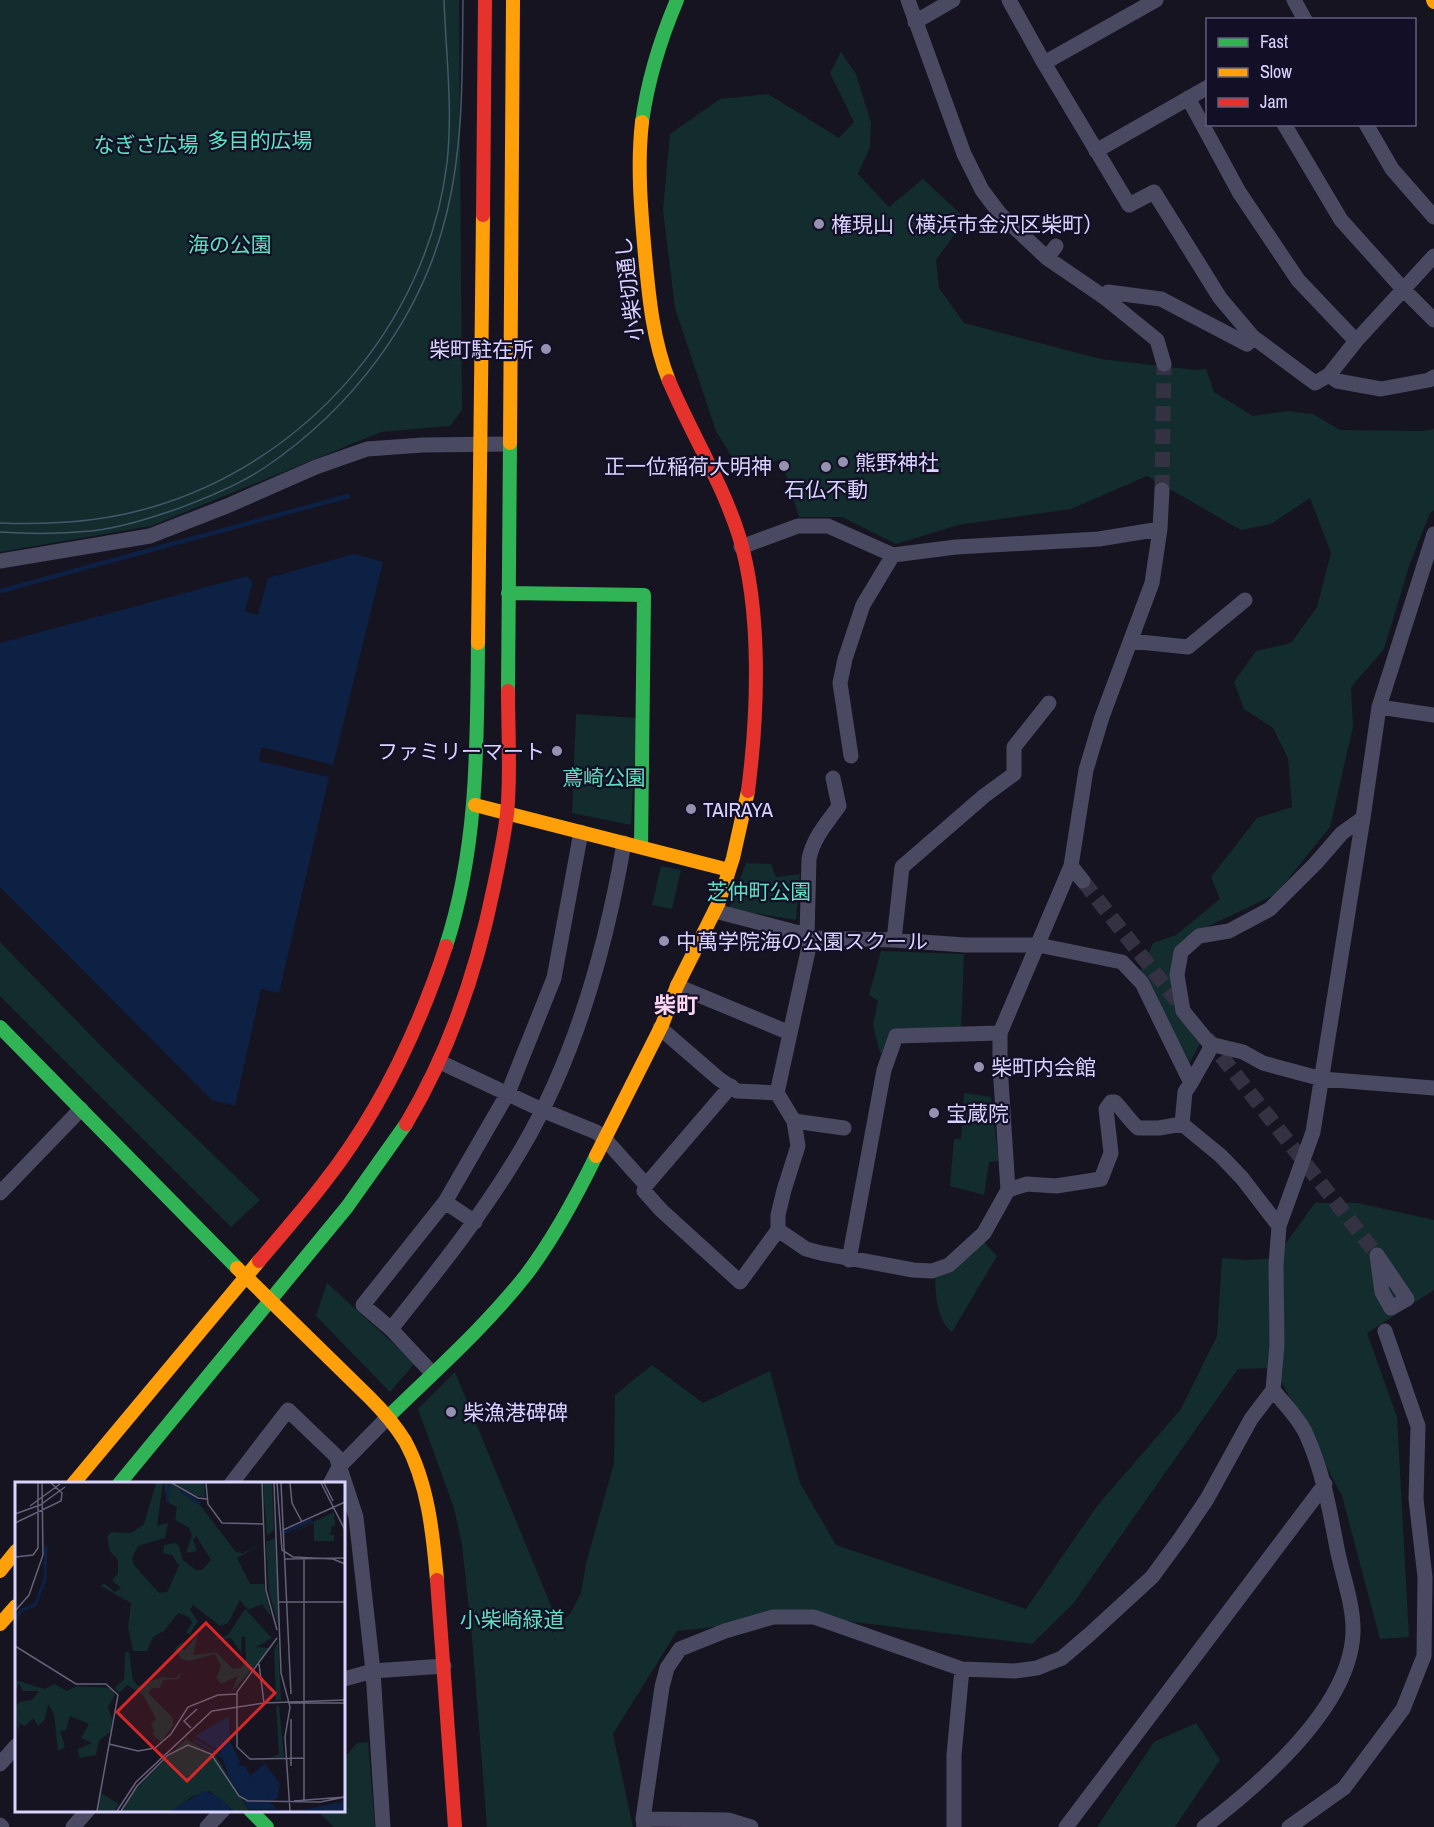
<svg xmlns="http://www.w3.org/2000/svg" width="1434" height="1827" viewBox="0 0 1434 1827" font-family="'Archivo Narrow','Noto Sans JP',sans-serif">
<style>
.green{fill:#132c2d}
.water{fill:#0d2144}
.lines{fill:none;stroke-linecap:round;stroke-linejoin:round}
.stream{stroke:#0d2144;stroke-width:4.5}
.street-tunnel{stroke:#333142;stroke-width:15;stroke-dasharray:15 8;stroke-linecap:butt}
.street{stroke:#4a4962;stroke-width:15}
.fast{stroke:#30b455;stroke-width:14}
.slow{stroke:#ff9f0a;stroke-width:14}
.jam{stroke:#e5322d;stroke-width:14}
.tram{stroke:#43596b;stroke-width:1.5}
.poi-dot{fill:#9591b1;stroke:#130f26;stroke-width:2}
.labels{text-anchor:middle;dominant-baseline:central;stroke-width:4.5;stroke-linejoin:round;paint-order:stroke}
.park-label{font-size:21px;fill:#5fe0c0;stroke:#130f26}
.poi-label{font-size:21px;fill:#d9d4ff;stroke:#130f26;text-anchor:start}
.street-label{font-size:21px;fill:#d9d4ff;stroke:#130f26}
.neighbourhood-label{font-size:22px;font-weight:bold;fill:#ffd6f0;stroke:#130f26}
.inset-river{fill:none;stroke:#0d2144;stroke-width:3}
.inset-road{fill:none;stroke:#64617a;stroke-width:1.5}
.view{fill:#d62828;fill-opacity:0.15;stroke:#d62828;stroke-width:3}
.inset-edge{fill:none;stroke:#d9d4ff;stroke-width:3}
</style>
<rect width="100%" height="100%" fill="#161421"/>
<path class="green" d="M0 0H459L462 410 450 426 381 432 151 526 0 552Z
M841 52 856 74 871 123 870 147 858 174 889 207 923 179 966 219 936 260 939 288 964 323 1101 359 1195 370 1206 369 1214 392 1253 416 1288 411 1313 414 1340 430 1422 431 1434 429V510L1430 513 1410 563 1384 649 1351 687 1353 727 1330 827 1276 894 1192 934 1173 956 1170 995 1202 1040 1190 1062 1139 975 1153 943 1176 935 1220 899 1211 877 1257 818 1292 807 1288 758 1273 728 1244 709 1234 682 1256 651 1291 643 1317 607 1331 553 1310 498 1271 524 1241 530 1147 476 1071 509 958 525 896 544 842 517H799L781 459 741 472 716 431 675 308 663 210 670 134 720 99 768 94 839 138 854 122 830 73Z
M576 714 637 718 631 825 572 813Z
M746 863 771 864 776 877 800 874 796 920 729 909Z
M661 866 681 870 672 909 652 905Z
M0 942 107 1052 260 1200 231 1227 0 996Z
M881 951 964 954 961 1030 894 1033 884 1053H880L873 1025 878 1001 869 995Z
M964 1093 991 1097 999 1161 989 1162 984 1195 950 1186 954 1139H961Z
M1315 1203H1358L1434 1220V1290L1367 1333 1397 1417 1409 1637 1380 1639 1342 1496 1274 1368 1238 1369 1073 1604 1032 1644 814 1617 677 1631 613 1734 633 1827H487L472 1638 462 1545 454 1508 418 1409 455 1372 556 1618 552 1634 560 1623 571 1613 581 1593 586 1564 614 1463 615 1395 652 1365 703 1403 770 1371 800 1483 836 1545 1026 1609 1097 1506 1181 1409 1217 1336 1222 1258 1249 1260 1275 1258Z
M984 1242 997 1256 952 1332C936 1319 936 1295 935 1276Z
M327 1283 415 1363 390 1392 316 1316Z
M1196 1723 1220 1760 1175 1827H1097L1154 1742Z
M368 1742 375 1827H334L317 1811 344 1810V1758L357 1743Z"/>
<path class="water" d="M354 554 383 562 333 765 261 747 259 761 329 777 279 993 261 989 235 1106 212 1100 0 887V643L247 576 253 582 245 611 258 615 268 578Z"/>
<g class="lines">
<path class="stream" d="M0 591 348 496"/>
<path class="street-tunnel" d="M1162 490 1164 364
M1083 881 1184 1010
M1207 1038 1377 1255"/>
<path class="street" d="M908 0 964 154 982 190 1000 214 1047 258 1104 297 1157 340 1164 364
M1009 0 1044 63 1129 205 1154 192 1220 298 1253 337
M1294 0 1305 20
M915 22 953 0
M1044 63 1156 0
M1188 98 1239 192 1298 280 1356 341
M1284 124 1341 220 1403 289 1434 320
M1366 124 1392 169 1434 217
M1096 151 1208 87
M1047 258 1056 246
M1104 297 1108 292 1161 299 1247 344 1253 337 1315 383 1329 375 1356 341 1434 256
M1329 375 1337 381 1381 389 1429 380 1434 377
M741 547 798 526H828L893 555 956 547 1099 539 1160 529
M0 561 150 536 227 506 316 467 367 449 423 445 509 444
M1130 641 1188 647 1245 600
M1379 707 1434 534
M851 756 840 683 845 659 863 605 893 555
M1363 818 1342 833 1316 863 1270 909 1229 931 1199 936 1181 952 1177 975 1183 1011 1210 1044 1243 1052 1263 1063 1322 1079 1434 1088
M1071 866 1083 881
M715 911 807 935 812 938 894 940 965 945H1038L1122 962 1142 983 1191 1083 1185 1092 1182 1124 1221 1156 1242 1178 1279 1226
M894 940 902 867 984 796 1014 774V747L1049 703
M677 986 790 1033
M660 1028 719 1079 737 1091 777 1093
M440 1062 542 1110 596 1132 604 1138 646 1185 644 1191 661 1210 740 1282 778 1230V1215L784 1190 798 1146 794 1121 777 1093 810 942 807 935 809 859C813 838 827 823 839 806L833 778
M1191 1083 1209 1051 1210 1044
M794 1121 844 1128
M646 1185 731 1086
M1008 1190 1027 1184 1056 1186 1101 1179 1111 1153 1106 1109 1111 1102H1115C1123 1110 1129 1120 1138 1128H1159L1182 1124
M0 1193 81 1109
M445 1202 475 1222
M778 1230 806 1249 821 1253 913 1270 932 1271 949 1265 984 1233 1008 1190 1000 1065V1033L1071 866 1086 770 1102 717 1152 583 1160 529 1162 490
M1377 1255 1407 1299 1391 1308 1382 1292Z
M849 1260 884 1070 896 1036 1000 1033
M391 1329C438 1270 484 1213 522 1148 576 1056 606 948 624 843
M432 1373 391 1329 363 1305 445 1202 508 1093 554 978 581 832
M231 1484 288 1410 336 1456 356 1517 373 1671 383 1827
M330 1484 339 1467 388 1417
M344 1679 373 1671 444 1666
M0 1764 16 1746
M643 1819 728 1820 751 1827
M0 1825 2 1827
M73 1827 88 1810
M207 1827 223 1810
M644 1827 643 1819 662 1687 667 1668 680 1649 725 1631 773 1617H814L962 1669 1015 1671 1037 1668 1062 1658 1090 1634 1152 1577 1180 1539 1207 1499 1251 1419 1273 1390 1277 1345 1276 1265 1279 1226 1313 1132 1363 818 1379 707 1434 715
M954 1827V1755L962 1669
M1066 1827 1325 1484
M1204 1827C1259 1785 1350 1708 1353 1633 1354 1603 1341 1573 1336 1543 1329 1506 1322 1469 1306 1434 1299 1418 1284 1404 1273 1390
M1289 1827 1344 1788 1403 1709 1424 1656 1425 1577 1416 1499 1418 1426 1385 1331"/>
<path class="fast" d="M642 122C648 79 660 40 677 0
M508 593 644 595 641 847
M508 691 510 443
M446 946C478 848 477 745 478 643
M0 1027 237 1268
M388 1417C435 1371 485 1327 526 1275 554 1238 576 1197 596 1156
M119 1484 347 1207 406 1124
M250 1810 267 1827"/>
<path class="slow" d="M1433 0 1434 2
M642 122C637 166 641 211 645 255 649 298 653 341 669 381
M510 443 513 0
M478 643 483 215
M475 805 729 870
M596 1156 662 1025 677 986 719 902 733 858 748 791
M237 1268 370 1398C383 1411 395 1425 405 1441 428 1483 433 1534 437 1580
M73 1484 259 1261
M0 1571 16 1551
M0 1624 16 1606"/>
<path class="jam" d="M483 215 485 0
M669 381C691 433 722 482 739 536 762 611 758 714 748 791
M406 1124C451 1049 477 970 494 886 499 862 504 838 507 814 511 776 508 730 508 691
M259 1261C281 1235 303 1210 323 1184 379 1113 418 1031 446 946
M437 1580 455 1827"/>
<path class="tram" d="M0 523C50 525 101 522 149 508 304 464 427 326 447 163 453 109 446 55 444 0
M0 532C30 534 60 534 91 531 119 528 147 519 174 510 204 499 237 486 264 468 353 408 422 317 447 212 464 142 462 71 463 0"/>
</g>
<g class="poi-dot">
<circle cx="819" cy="224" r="6"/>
<circle cx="546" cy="349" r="6"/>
<circle cx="843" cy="462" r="6"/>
<circle cx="784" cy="466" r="6"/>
<circle cx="826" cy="467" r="6"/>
<circle cx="557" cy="751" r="6"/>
<circle cx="691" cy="809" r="6"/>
<circle cx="664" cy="941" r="6"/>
<circle cx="979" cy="1067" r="6"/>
<circle cx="934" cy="1113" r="6"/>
<circle cx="451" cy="1412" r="6"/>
</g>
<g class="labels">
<g class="park-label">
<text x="260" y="140">多目的広場</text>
<text x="146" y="144">なぎさ広場</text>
<text x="230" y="244">海の公園</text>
<text x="604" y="777">鳶崎公園</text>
<text x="759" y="891">芝仲町公園</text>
<text x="512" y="1619">小柴崎緑道</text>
</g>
<g class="poi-label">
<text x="831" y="224">権現山（横浜市金沢区柴町）</text>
<text x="534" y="349" text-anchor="end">柴町駐在所</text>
<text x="855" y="462">熊野神社</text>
<text x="772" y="466" text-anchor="end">正一位稲荷大明神</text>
<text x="826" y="489" text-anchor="middle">石仏不動</text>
<text x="545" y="751" text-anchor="end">ファミリーマート</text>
<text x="703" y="809">TAIRAYA</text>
<text x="676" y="941">中萬学院海の公園スクール</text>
<text x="991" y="1067">柴町内会館</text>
<text x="946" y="1113">宝蔵院</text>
<text x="463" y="1412">柴漁港碑碑</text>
</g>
<g class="street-label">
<text transform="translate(629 289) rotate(-97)">小柴切通し</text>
</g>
<g class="neighbourhood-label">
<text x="676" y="1005">柴町</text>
</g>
</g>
<g transform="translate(15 1482)">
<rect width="330" height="330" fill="#161421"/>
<path d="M141 1H148L142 44 153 41 150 56 123 64 117 76 119 83 144 111 152 110 164 84 157 73 148 71 149 63 160 61 164 64 168 78 181 88H187L196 78 181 54 178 58 182 69 171 71 177 53 174 46 160 38 162 25 152 20 149 2 156 1 182 19 221 70 228 71 247 62 222 76 235 102H249L256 134 247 122 233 128 225 118 213 141 205 144 178 123 175 128 183 139 175 152 171 151 177 141 174 135 163 131 149 149 138 155 132 169H118L113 145 116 121 86 104 89 101 100 110 106 106 97 99 103 91V78L95 69 92 55 96 50 116 51 129 42ZM160 1H189L190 15 182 14ZM248 1H257L259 48 252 54ZM319 30 320 44H316V51L312 52 319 53V59H299V41L270 54ZM260 56 264 146 254 110 251 60ZM230 127 257 156 241 165 255 166 216 211 223 194 206 202 201 196 206 184 200 172 174 179 166 177 160 166 169 159 165 167 170 168 183 152 178 173 201 170 218 187 226 186 231 177 230 155 227 154 226 171 216 156 197 158 213 153ZM263 159 266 218H261L259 168ZM110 170H114L118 198 123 204 147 195 161 196 166 190 164 197 148 198 145 206H137L133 211 158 236V244L146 260 137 252 134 256 139 249 136 242 141 237 128 213 112 203 104 211 100 206 109 197ZM0 198 30 207 39 202 52 209 62 204 95 206 100 213 93 225 97 237 96 249 84 259 81 273 64 276 63 267 77 261 66 256 74 242 55 234 51 248 45 249 50 265 43 269 39 232 33 222 30 237 23 244 18 236 10 244 5 241 3 249 1 225 4 220 17 218 24 209H8L4 201 0 210ZM264 223 269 275H256L264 272 261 224ZM171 257 201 274 234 329H219L194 309 176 315 158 329H107L119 309ZM84 310 104 322 100 329H83Z" fill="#132c2d"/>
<path d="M214 234 215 259 225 280 223 283 230 284 233 290 241 301 236 293 250 282 265 302 263 315 257 320 251 314 261 327H292L330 319V329L234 327 214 295 205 269 180 254ZM189 309 203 314 218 329H155Z" fill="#0d2144"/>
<path class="inset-river" d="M166 9 185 22M152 20 154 1M268 51 297 38M0 138 7 128 20 123 30 97 31 64M179 258 207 274"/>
<path class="inset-road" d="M157 1 183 16 192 17M191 1 193 22 207 41 248 42M247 1 251 108 262 148M259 1 266 191 275 225 270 255 275 329M262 1 267 68 278 75 318 77 330 82M266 1 276 212M275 1 277 21 287 40M306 1 330 48M309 1 318 19M15 24 45 2M0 32 25 23 50 5M0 41 46 19 47 11 36 1M268 48 330 20M0 75 18 73 23 66V1M289 75V319M269 77 330 76M264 120H330M0 129 14 113 28 73 27 1M262 156 222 210V265L235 277 289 276M0 164 61 202H91L103 213 82 329M244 182 249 221M274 221H330M276 237V284M176 246 169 239 182 227M94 262 123 269 140 266 156 252 173 225 203 213 222 212M279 319 330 315M102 329 121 300 197 229 249 221 330 218M106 329 122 304 153 273 173 263 196 272 224 314 233 319 305 320 330 315"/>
<path class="view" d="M191 141 260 211 172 299 102 230Z"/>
<rect width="330" height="330" class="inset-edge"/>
</g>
<rect x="1206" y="18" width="210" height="108" fill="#130f26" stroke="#625e7d" stroke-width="1.5"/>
<rect x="1218" y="38" width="30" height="9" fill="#30b455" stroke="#625e7d" stroke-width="1.5"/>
<text x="1260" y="48" font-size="18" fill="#d9d4ff">Fast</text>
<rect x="1218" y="68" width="30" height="9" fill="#ff9f0a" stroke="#625e7d" stroke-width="1.5"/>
<text x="1260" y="78" font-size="18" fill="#d9d4ff">Slow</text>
<rect x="1218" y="98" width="30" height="9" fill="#e5322d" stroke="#625e7d" stroke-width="1.5"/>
<text x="1260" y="108" font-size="18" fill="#d9d4ff">Jam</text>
</svg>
